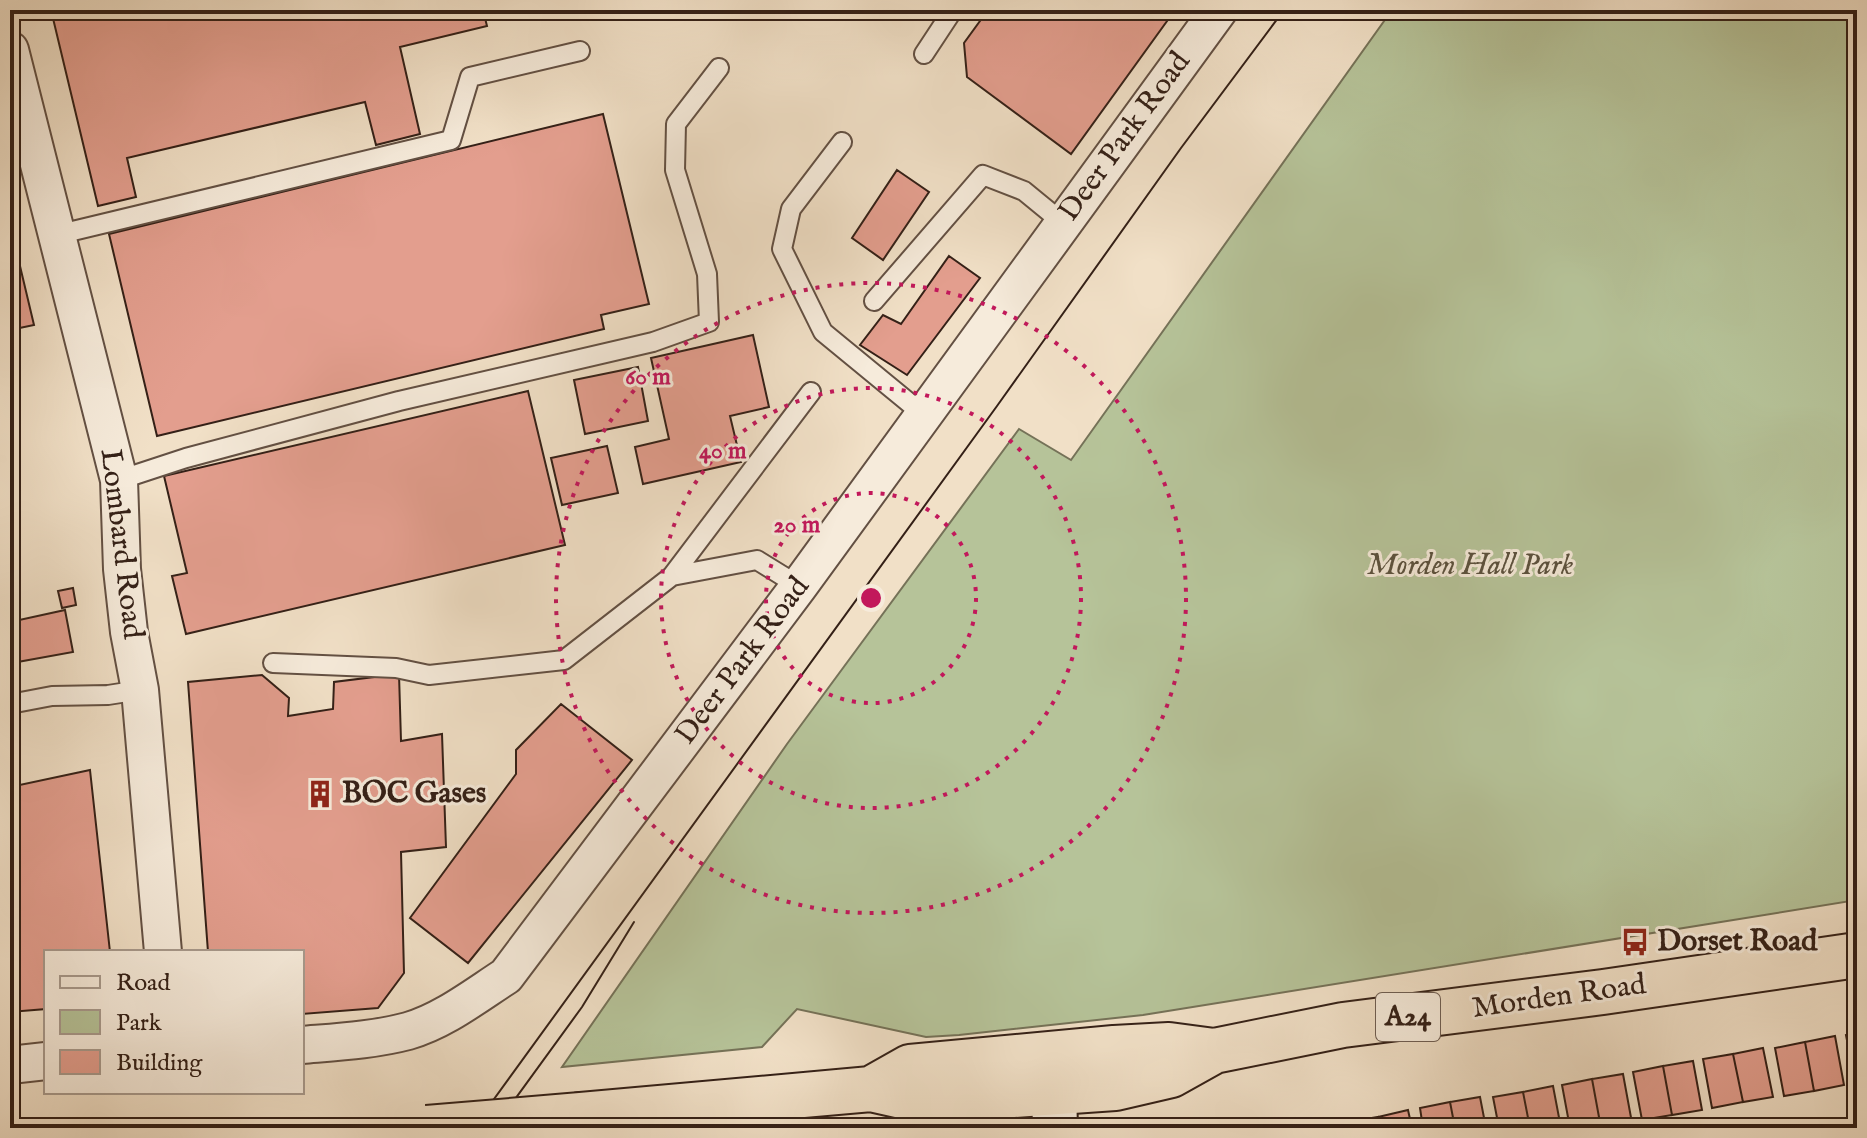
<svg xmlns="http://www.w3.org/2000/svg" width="1867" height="1138" viewBox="0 0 1867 1138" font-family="'IM FELL English',serif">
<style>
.green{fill:#b6c399;stroke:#757258;stroke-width:2}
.building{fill:#e39e8e;stroke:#342017;stroke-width:2}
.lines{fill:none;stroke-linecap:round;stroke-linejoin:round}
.service-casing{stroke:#635043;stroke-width:22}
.minor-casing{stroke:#635043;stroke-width:40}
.secondary-casing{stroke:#342017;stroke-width:48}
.trunk-casing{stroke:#342017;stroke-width:48}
.service{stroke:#f6ebdb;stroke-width:18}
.minor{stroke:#f6ebdb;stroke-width:36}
.secondary{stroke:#f6ebdb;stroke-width:44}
.trunk{stroke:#f1e0c7;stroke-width:44}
.tram{stroke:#342017;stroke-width:2}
.trunk-bridge-casing{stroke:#342017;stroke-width:48;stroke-linecap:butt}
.trunk-bridge{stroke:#f1e0c7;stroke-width:44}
.ring{fill:none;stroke:#c2185b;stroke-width:4;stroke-dasharray:4 8}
.labels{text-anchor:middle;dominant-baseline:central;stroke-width:6;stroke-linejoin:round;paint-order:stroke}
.shield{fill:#f6ebdb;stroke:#6e5d52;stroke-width:2}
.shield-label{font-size:28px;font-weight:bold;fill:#342017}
.street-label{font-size:30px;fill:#342017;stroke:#f6ebdb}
.park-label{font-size:30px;font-style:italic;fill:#5b513e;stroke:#f6ebdb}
.poi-label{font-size:30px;font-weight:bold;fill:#342017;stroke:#f6ebdb;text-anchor:start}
.centre{fill:#c2185b;stroke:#f6ebdb;stroke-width:4}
.ring-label{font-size:24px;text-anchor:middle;font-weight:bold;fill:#c2185b;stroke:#f6ebdb;stroke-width:6;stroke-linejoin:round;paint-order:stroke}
</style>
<rect width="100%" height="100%" fill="#f1e0c7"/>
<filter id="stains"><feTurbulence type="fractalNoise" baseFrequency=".0025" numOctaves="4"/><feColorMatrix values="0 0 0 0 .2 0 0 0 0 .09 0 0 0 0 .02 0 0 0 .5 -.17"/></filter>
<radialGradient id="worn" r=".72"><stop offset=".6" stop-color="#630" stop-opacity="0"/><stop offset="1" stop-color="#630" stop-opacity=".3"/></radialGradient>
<path class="green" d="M1392 10H1857V900L1143 1015 959 1035 926 1037 797 1009 762 1047 562 1067 787 744 1019 429 1071 460Z"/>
<path class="building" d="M51 10H483L487 26 400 47 420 134 376 145 365 102 127 158 136 197 98 206Z
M988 10H1175L1071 154 967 77 964 43Z
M603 114 649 304 601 315 604 329 157 436 109 234Z
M897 170 929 192 883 260 852 238Z
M10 224 34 325 10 330Z
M949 256 980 278 907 375 860 345 883 315 901 324Z
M753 335 769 407 730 416 741 462 643 484 635 447 669 439 651 358Z
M638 367 648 421 585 434 574 380Z
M528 391 565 545 186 634 172 576 187 573 164 476Z
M607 446 618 493 562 505 551 458Z
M73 588 76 605 62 608 58 591Z
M65 610 73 652 12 663 10 622Z
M399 674 401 741 442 734 446 847 401 852 404 973 378 1008 302 1014V952H208L188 682 262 675 289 698 288 716 333 709 334 682Z
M561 704 632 760 468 963 410 918 516 774V750Z
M90 770 110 952H46V1009L10 1012V787Z
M1857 1033V1083H1855L1846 1035Z
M1835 1036 1844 1085 1814 1091 1805 1042Z
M1805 1042 1814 1091 1784 1096 1775 1048Z
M1763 1048 1773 1097 1743 1102 1733 1054Z
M1733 1054 1743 1102 1712 1108 1703 1059Z
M1693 1061 1702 1110 1672 1115 1663 1066Z
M1663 1066 1672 1115 1642 1120 1633 1072Z
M1623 1074 1632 1123 1601 1128 1592 1079Z
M1592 1079 1601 1128H1570L1562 1085Z
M1553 1086 1561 1128H1530L1523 1092Z
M1523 1092 1530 1128H1499L1493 1097Z
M1480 1097 1486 1128H1455L1450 1102Z
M1450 1102 1455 1128H1423L1420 1108Z
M1408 1110 1412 1128H1380L1378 1117Z
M1378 1117 1380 1128H1349L1348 1122Z
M1337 1123 1338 1128H1312Z"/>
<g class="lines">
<defs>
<path id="service" d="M924 54 953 10
M842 142 791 209 782 249 823 332 924 415
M56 235 451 140 470 77 580 51
M874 301 983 175 1024 191 1063 223
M119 480 186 458 399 401 653 342 709 322 707 274 675 170 676 124 719 68
M672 576 811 392
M273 663 396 668 429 675 564 660 672 576 757 560 799 586
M10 704 52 696 108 695 140 690"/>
<path id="minor" d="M10 50 119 480 122 569 129 632 140 690 163 952
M302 1045C337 1042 374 1040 408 1031 443 1021 475 996 506 976L799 586 1219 10
M10 1065 46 1061"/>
<path id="secondary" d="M1054 1091 1055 1128"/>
<path id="trunk" d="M871 1089 910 1067 1114 1048 1169 1045 1214 1051
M581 1115 871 1089 911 1098H970L1115 1088 1171 1075 1214 1051 1343 1025 1603 992 1857 955"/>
</defs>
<use href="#service" class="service-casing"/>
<use href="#minor" class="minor-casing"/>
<use href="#secondary" class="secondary-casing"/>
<use href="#trunk" class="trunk-casing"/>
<use href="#service" class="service"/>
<use href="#minor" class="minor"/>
<use href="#secondary" class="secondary"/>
<use href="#trunk" class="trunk"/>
<path class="tram" d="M473 1128 997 406 1181 148 1284 10
M494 1128 582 1007 634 922"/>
<defs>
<path id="trunk-bridge" d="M427 1128 581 1115"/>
</defs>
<use href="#trunk-bridge" class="trunk-bridge-casing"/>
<use href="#trunk-bridge" class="trunk-bridge"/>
</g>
<g class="ring">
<circle cx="871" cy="598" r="105"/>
<circle cx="871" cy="598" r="210"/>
<circle cx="871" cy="598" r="315"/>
</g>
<defs>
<symbol id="building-bare" viewBox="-9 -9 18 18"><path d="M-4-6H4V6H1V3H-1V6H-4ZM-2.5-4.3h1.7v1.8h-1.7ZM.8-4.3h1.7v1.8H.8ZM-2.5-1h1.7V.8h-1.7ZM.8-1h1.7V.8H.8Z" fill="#8f2418" stroke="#f6ebdb" stroke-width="2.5" paint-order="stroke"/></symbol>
<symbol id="bus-bare" viewBox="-9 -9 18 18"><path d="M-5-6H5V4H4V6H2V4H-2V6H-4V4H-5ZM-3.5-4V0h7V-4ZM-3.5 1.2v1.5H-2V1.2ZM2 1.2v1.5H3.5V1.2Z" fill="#8f2418" stroke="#f6ebdb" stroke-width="2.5" paint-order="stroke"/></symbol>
</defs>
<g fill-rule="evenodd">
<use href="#building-bare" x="300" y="774" width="40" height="40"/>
<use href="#bus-bare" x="1615" y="922" width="40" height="40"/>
</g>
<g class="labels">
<rect class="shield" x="1376" y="993" width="64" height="48" rx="6"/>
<g class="shield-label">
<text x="1408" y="1017">A24</text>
</g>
<g class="street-label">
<text transform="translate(1125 137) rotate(-54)">Deer Park Road</text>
<text transform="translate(121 544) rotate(83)">Lombard Road</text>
<text transform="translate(743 661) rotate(-53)">Deer Park Road</text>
<text transform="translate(1559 997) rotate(-8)">Morden Road</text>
</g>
<g class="park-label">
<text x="1470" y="566">Morden Hall Park</text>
</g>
<g class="poi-label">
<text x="342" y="794">BOC Gases</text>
<text x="1657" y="942">Dorset Road</text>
</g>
</g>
<circle cx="871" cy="598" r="12" class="centre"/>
<g class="ring-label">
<text x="648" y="384">60 m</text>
<text x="723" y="458">40 m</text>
<text x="797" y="532">20 m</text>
</g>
<rect width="1867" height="1138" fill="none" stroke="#f1e0c7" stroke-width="40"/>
<rect x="12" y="12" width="1843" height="1114" fill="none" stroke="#342017" stroke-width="4"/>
<rect x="20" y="20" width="1827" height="1098" fill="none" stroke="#342017" stroke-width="2"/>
<rect x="44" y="950" width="260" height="144" fill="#f6ebdb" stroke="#a89a8d" stroke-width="2"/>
<rect x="60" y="976" width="40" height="12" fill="#f6ebdb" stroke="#a89a8d" stroke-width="2"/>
<text x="116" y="990" font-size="24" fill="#342017">Road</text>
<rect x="60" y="1010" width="40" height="24" fill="#b6c399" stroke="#a89a8d" stroke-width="2"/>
<text x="116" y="1030" font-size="24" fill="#342017">Park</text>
<rect x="60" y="1050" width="40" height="24" fill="#e39e8e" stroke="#a89a8d" stroke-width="2"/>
<text x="116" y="1070" font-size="24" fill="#342017">Building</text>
<rect width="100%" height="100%" filter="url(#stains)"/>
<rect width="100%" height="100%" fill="url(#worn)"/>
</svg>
